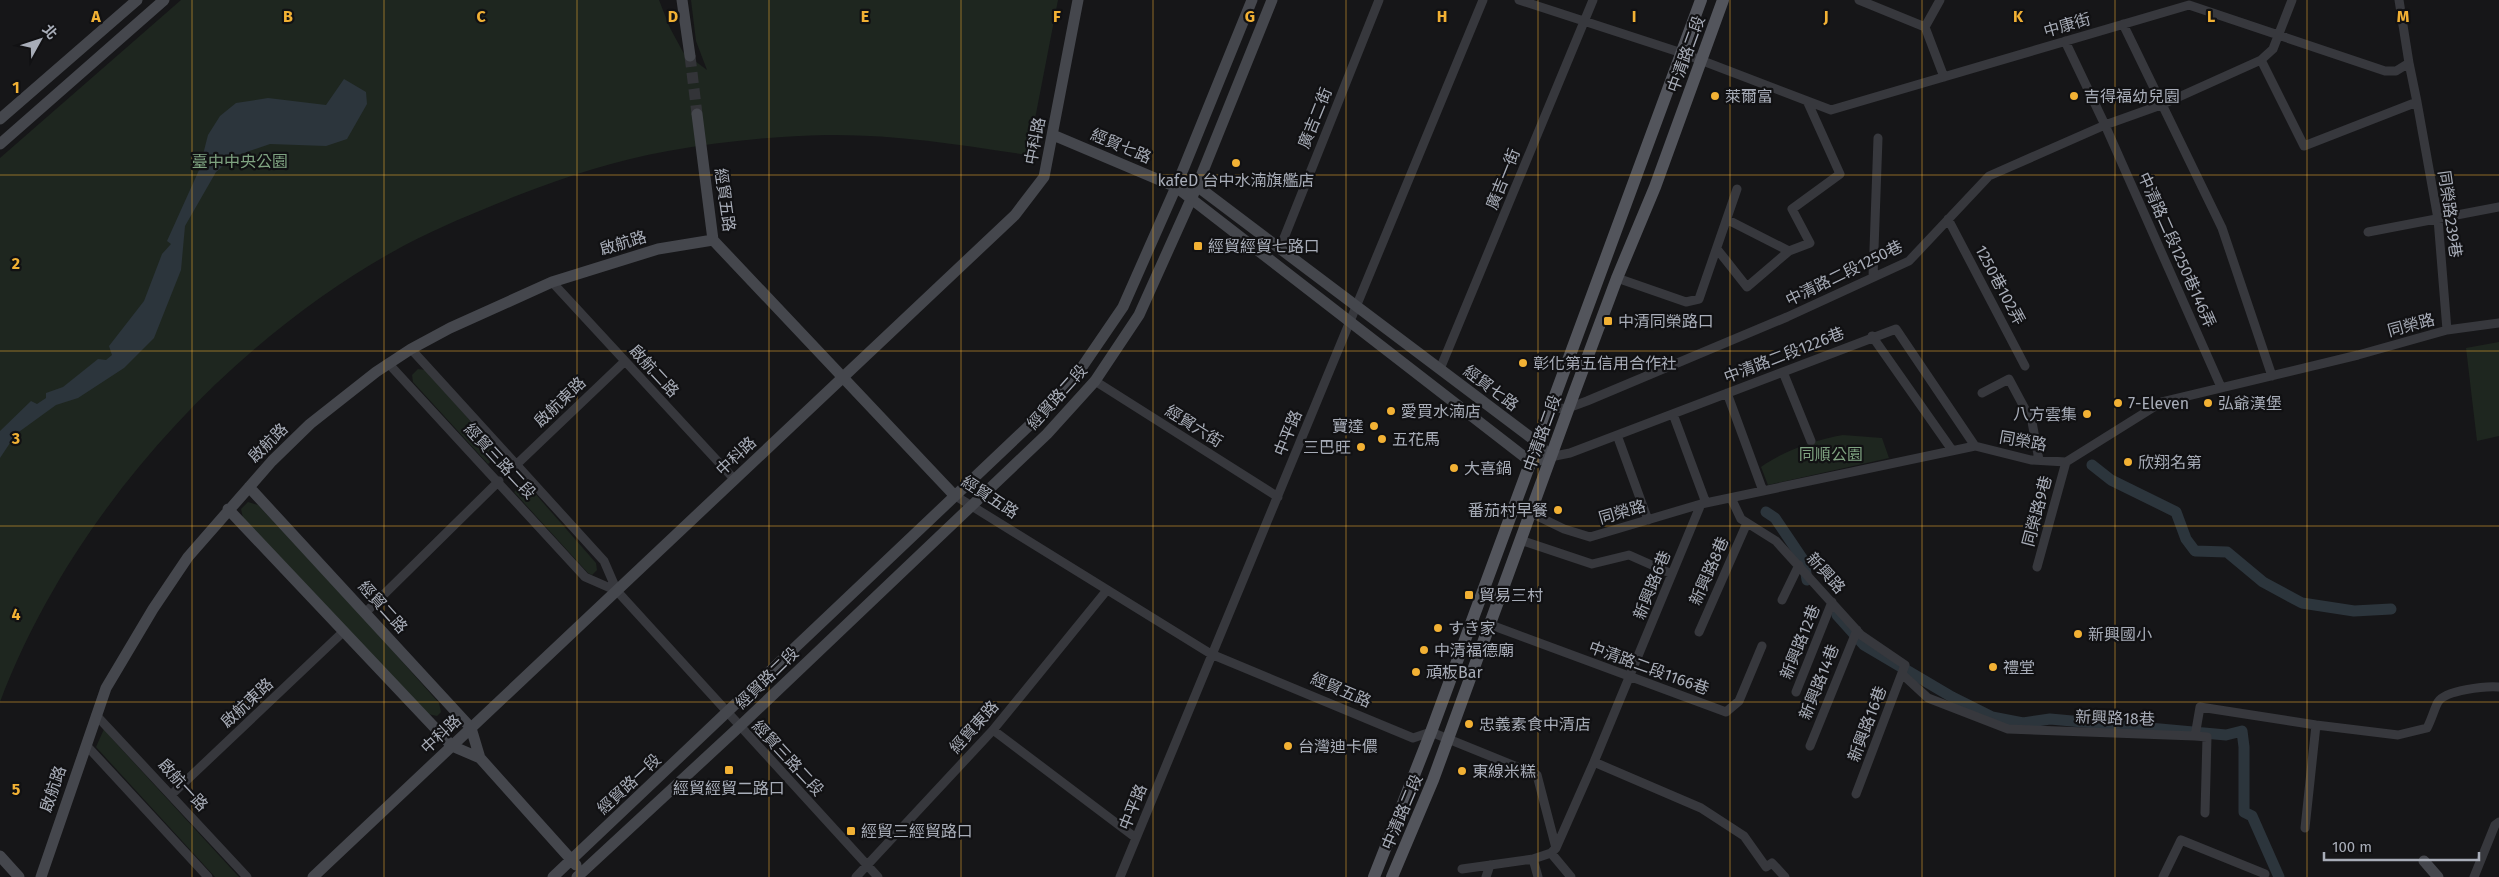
<svg xmlns="http://www.w3.org/2000/svg" width="2499" height="877" viewBox="0 0 2499 877" font-family="'Fira Sans','Noto Sans TC','Noto Sans JP',sans-serif">
<style>
.green{fill:#1e261f}
.water{fill:#2c353c}
.lines{fill:none;stroke-linecap:round;stroke-linejoin:round}
.canal{stroke:#2c353c;stroke-width:11}
.secondary-tunnel{stroke:#333438;stroke-width:11;stroke-dasharray:11 5.5;stroke-linecap:butt}
.street{stroke:#37383d;stroke-width:9}
.secondary{stroke:#45474d;stroke-width:11}
.primary{stroke:#53555c;stroke-width:12}
.grid{fill:none;stroke:#f2b134;stroke-width:1;stroke-opacity:0.55}
.poi-dot{fill:#f2b134;stroke:#111113;stroke-width:2}
.labels{text-anchor:middle;dominant-baseline:central;stroke-width:4.5;stroke-linejoin:round;paint-order:stroke}
.street-label{font-size:16px;fill:#a8adb8;stroke:#111113}
.poi-label{font-size:16px;fill:#a8adb8;stroke:#111113;text-anchor:start}
.park-label{font-size:16px;fill:#7fa381;stroke:#111113}
.grid-label{font-size:16px;text-anchor:middle;font-weight:bold;fill:#f2b134;stroke:#111113;stroke-width:4.5;stroke-linejoin:round;paint-order:stroke}
</style>
<rect width="100%" height="100%" fill="#161618"/>
<path class="green" d="M181 0H659L670 28 683 52 707 70 696 41 691 0H1058L1028 155C962 145 894 134 826 135 774 136 719 142 668 151 616 160 565 177 516 196 479 211 441 226 405 245 229 340 71 514 0 702V158Z
M2499 342V436L2477 441 2466 348Z
M418 369 425 370 500 454 488 464 413 382 412 375Z
M1843 435 1882 438 1889 458 1768 485 1761 467C1785 450 1815 440 1843 435Z
M525 482 596 563 597 570 592 575 588 573 514 492Z
M248 502 258 505 359 613 439 703 441 712 437 716 428 714 243 518 241 509Z
M104 729 115 742 239 877H215L96 747Z"/>
<path class="water" d="M344 79 366 92 367 104 347 139 326 146 270 144 235 156 216 172 185 226 181 270 154 338 124 368 78 398 56 405 16 434 0 458V431L31 401 37 404 46 398V393L63 387 98 359 106 360 112 355 109 346 144 301 162 254 171 244 167 241 199 170 208 135 220 116 236 103 268 98 326 105Z"/>
<g class="lines">
<path class="canal" d="M2092 465 2111 480 2176 512 2186 539 2195 551 2227 552 2263 582 2302 603 2354 611 2391 609
M1766 512 1775 518 1804 561 1807 580
M1837 615 1864 645 1952 697 1992 717 2023 723 2050 719 2226 735 2242 731 2244 747V812L2252 816 2279 877"/>
<path class="secondary-tunnel" d="M690 56 697 114"/>
<path class="street" d="M1519 0 1682 53 1831 110 2189 5 2385 71H2396L2409 63 2399 0
M1859 0 1925 27 1944 77
M2123 24 2222 228 2272 376
M1925 27 1940 0
M2065 41 2105 125 2221 387
M2261 60 2304 146 2417 102 2409 63
M2417 102 2438 219 2447 330
M1948 219 2025 366
M1728 220 1789 251 1810 243 1792 209 1840 174 1808 103
M2368 232 2499 207
M1280 248 1379 0
M1717 249 1747 287 1789 251
M1873 277 1878 138
M1617 278 1686 302 1699 299 1737 189
M552 282 735 480
M1872 336 1952 450
M411 349 604 561 617 591 878 877
M388 363 585 577 617 591
M1440 369 1593 0
M1783 372 1811 441
M1095 381 1278 497
M1727 393 1763 491
M1982 393 2009 379 2032 422 2039 460
M1550 409 1568 408 1587 401 1787 317 1909 261 1989 176 2105 125 2161 105 2261 60 2273 49 2292 0
M1673 414 1706 503
M1617 435 1648 520
M1550 457 1570 453 1896 329 1975 446
M517 464 624 362
M954 495 1211 654 1413 738 1431 732 1537 775 1556 848
M1731 498 1741 519 1776 541 1861 635 1905 665 1856 794
M1531 513 1564 529 1590 537 1701 504 1975 446 2031 460 2066 462 2162 402 2358 355 2447 330 2499 323
M1520 540 1592 564 1629 555 1672 574
M2037 567 2066 462
M1782 600 1799 565
M366 612 499 481
M1491 625 1726 712 1739 701 1762 646
M1699 632 1747 523
M1902 674 1928 698 2008 729 2195 736 2200 707 2316 725 2398 735 2427 728C2431 721 2435 707 2438 702 2445 690 2486 686 2499 687
M1796 692 1832 602
M96 715 247 877
M993 730 1136 838
M2195 736 2207 737 2205 813
M86 745 208 877
M1810 746 1857 630
M1594 762 1701 808 1744 836 1766 867 1772 863 1785 877
M171 795 343 632
M2305 828 2316 725
M1551 853 1556 848 1594 762 1701 504
M1551 853 1571 877
M1462 869 1533 859
M856 877 993 730 1107 590
M1120 877 1483 0
M1486 877 1490 865
M1538 877 1533 859 1551 853
M2163 877 2181 840 2265 874
M2474 877 2495 825 2499 822"/>
<path class="secondary" d="M682 0 690 56
M697 114 713 240 954 495
M0 119 137 0
M1053 135 1176 187 1531 462 1550 457 1538 443 1197 186 1176 187
M0 144 164 0
M249 487 471 728 480 758
M228 509 452 746 480 758 576 865
M0 856 19 877
M2424 861 2438 877
M41 877 106 688 153 609 188 557 272 461 310 424 376 372 411 349 450 328 552 282 658 249 713 240
M313 877 1015 215 1044 177 1078 0
M553 877 1035 420 1080 370 1123 307 1176 187 1252 0
M577 877 739 727 1047 434 1095 381 1139 315 1197 186 1272 0"/>
<path class="primary" d="M1374 877 1431 732 1701 0
M1392 877 1433 780 1573 396 1617 278 1655 187 1723 0"/>
</g>
<path class="grid" d="M192 0V877M384 0V877M577 0V877M769 0V877M961 0V877M1153 0V877M1346 0V877M1538 0V877M1730 0V877M1922 0V877M2115 0V877M2307 0V877M0 175H2499M0 351H2499M0 526H2499M0 702H2499"/>
<g class="poi-dot">
<circle cx="1715" cy="96" r="5"/>
<circle cx="2074" cy="96" r="5"/>
<circle cx="1236" cy="163" r="5"/>
<rect x="1193" y="241" width="10" height="10" rx="2.5"/>
<rect x="1603" y="316" width="10" height="10" rx="2.5"/>
<circle cx="1523" cy="363" r="5"/>
<circle cx="2118" cy="403" r="5"/>
<circle cx="2208" cy="403" r="5"/>
<circle cx="1391" cy="411" r="5"/>
<circle cx="2087" cy="414" r="5"/>
<circle cx="1374" cy="426" r="5"/>
<circle cx="1382" cy="439" r="5"/>
<circle cx="1361" cy="447" r="5"/>
<circle cx="2128" cy="462" r="5"/>
<circle cx="1454" cy="468" r="5"/>
<circle cx="1558" cy="510" r="5"/>
<rect x="1464" y="590" width="10" height="10" rx="2.5"/>
<circle cx="1438" cy="628" r="5"/>
<circle cx="2078" cy="634" r="5"/>
<circle cx="1424" cy="650" r="5"/>
<circle cx="1993" cy="667" r="5"/>
<circle cx="1416" cy="672" r="5"/>
<circle cx="1469" cy="724" r="5"/>
<circle cx="1288" cy="746" r="5"/>
<rect x="724" y="765" width="10" height="10" rx="2.5"/>
<circle cx="1462" cy="771" r="5"/>
<rect x="846" y="826" width="10" height="10" rx="2.5"/>
</g>
<g class="labels">
<g class="street-label">
<text transform="translate(2067 25) rotate(-16)">中康街</text>
<text transform="translate(1686 54) rotate(-70)">中清路二段</text>
<text transform="translate(1315 118) rotate(-68)">廣吉二街</text>
<text transform="translate(1035 141) rotate(-79)">中科路</text>
<text transform="translate(1121 146) rotate(23)">經貿七路</text>
<text transform="translate(1503 179) rotate(-68)">廣吉一街</text>
<text transform="translate(725 200) rotate(82)">經貿五路</text>
<text transform="translate(2450 214) rotate(82)">同榮路239巷</text>
<text transform="translate(623 243) rotate(-17)">啟航路</text>
<text transform="translate(2177 250) rotate(66)">中清路二段1250巷146弄</text>
<text transform="translate(1844 273) rotate(-26)">中清路二段1250巷</text>
<text transform="translate(2000 285) rotate(62)">1250巷102弄</text>
<text transform="translate(2411 325) rotate(-15)">同榮路</text>
<text transform="translate(1784 355) rotate(-21)">中清路二段1226巷</text>
<text transform="translate(654 371) rotate(47)">啟航二路</text>
<text transform="translate(1491 388) rotate(37)">經貿七路</text>
<text transform="translate(1057 397) rotate(-48)">經貿路二段</text>
<text transform="translate(560 402) rotate(-44)">啟航東路</text>
<text transform="translate(1194 426) rotate(32)">經貿六街</text>
<text transform="translate(1288 433) rotate(-68)">中平路</text>
<text transform="translate(1542 433) rotate(-70)">中清路二段</text>
<text transform="translate(2023 441) rotate(10)">同榮路</text>
<text transform="translate(268 443) rotate(-45)">啟航路</text>
<text transform="translate(736 456) rotate(-43)">中科路</text>
<text transform="translate(500 461) rotate(47)">經貿三路二段</text>
<text transform="translate(990 497) rotate(33)">經貿五路</text>
<text transform="translate(2037 511) rotate(-75)">同榮路9巷</text>
<text transform="translate(1622 512) rotate(-16)">同榮路</text>
<text transform="translate(1709 571) rotate(-66)">新興路8巷</text>
<text transform="translate(1826 573) rotate(48)">新興路</text>
<text transform="translate(1652 585) rotate(-68)">新興路6巷</text>
<text transform="translate(383 607) rotate(48)">經貿二路</text>
<text transform="translate(1800 642) rotate(-68)">新興路12巷</text>
<text transform="translate(1649 668) rotate(20)">中清路二段1166巷</text>
<text transform="translate(767 678) rotate(-44)">經貿路二段</text>
<text transform="translate(1819 682) rotate(-68)">新興路14巷</text>
<text transform="translate(1341 690) rotate(23)">經貿五路</text>
<text transform="translate(247 703) rotate(-43)">啟航東路</text>
<text transform="translate(2115 718) rotate(2)">新興路18巷</text>
<text transform="translate(1867 724) rotate(-69)">新興路16巷</text>
<text transform="translate(974 727) rotate(-48)">經貿東路</text>
<text transform="translate(441 734) rotate(-43)">中科路</text>
<text transform="translate(788 758) rotate(47)">經貿三路二段</text>
<text transform="translate(629 784) rotate(-43)">經貿路一段</text>
<text transform="translate(183 785) rotate(47)">啟航一路</text>
<text transform="translate(53 789) rotate(-71)">啟航路</text>
<text transform="translate(1133 807) rotate(-68)">中平路</text>
<text transform="translate(1402 812) rotate(-67)">中清路二段</text>
</g>
<g class="poi-label">
<text x="1725" y="96">萊爾富</text>
<text x="2084" y="96">吉得福幼兒園</text>
<text x="1236" y="180" text-anchor="middle">kafeD 台中水湳旗艦店</text>
<text x="1208" y="246">經貿經貿七路口</text>
<text x="1618" y="321">中清同榮路口</text>
<text x="1533" y="363">彰化第五信用合作社</text>
<text x="2128" y="403">7-Eleven</text>
<text x="2218" y="403">弘爺漢堡</text>
<text x="1401" y="411">愛買水湳店</text>
<text x="2077" y="414" text-anchor="end">八方雲集</text>
<text x="1364" y="426" text-anchor="end">寶達</text>
<text x="1392" y="439">五花馬</text>
<text x="1351" y="447" text-anchor="end">三巴旺</text>
<text x="2138" y="462">欣翔名第</text>
<text x="1464" y="468">大喜鍋</text>
<text x="1548" y="510" text-anchor="end">番茄村早餐</text>
<text x="1479" y="595">貿易三村</text>
<text x="1448" y="628">すき家</text>
<text x="2088" y="634">新興國小</text>
<text x="1434" y="650">中清福德廟</text>
<text x="2003" y="667">禮堂</text>
<text x="1426" y="672">頑板Bar</text>
<text x="1479" y="724">忠義素食中清店</text>
<text x="1298" y="746">台灣迪卡儂</text>
<text x="1472" y="771">東線米糕</text>
<text x="729" y="788" text-anchor="middle">經貿經貿二路口</text>
<text x="861" y="831">經貿三經貿路口</text>
</g>
<g class="park-label">
<text x="240" y="161">臺中中央公園</text>
<text x="1831" y="454">同順公園</text>
</g>
</g>
<g class="grid-label">
<text x="96" y="22">A</text>
<text x="288" y="22">B</text>
<text x="481" y="22">C</text>
<text x="673" y="22">D</text>
<text x="865" y="22">E</text>
<text x="1057" y="22">F</text>
<text x="1250" y="22">G</text>
<text x="1442" y="22">H</text>
<text x="1634" y="22">I</text>
<text x="1826" y="22">J</text>
<text x="2018" y="22">K</text>
<text x="2211" y="22">L</text>
<text x="2403" y="22">M</text>
<text x="16" y="93">1</text>
<text x="16" y="269">2</text>
<text x="16" y="444">3</text>
<text x="16" y="620">4</text>
<text x="16" y="795">5</text>
</g>
<g transform="translate(40 40) rotate(50)" stroke="#111113" stroke-width="4" paint-order="stroke">
<path d="M0-4L9 19L0 12L-9 19Z" fill="#a8adb8"/>
<text y="-8" font-size="14" font-weight="bold" text-anchor="middle" fill="#a8adb8">北</text>
</g>
<path d="M2324 852v8h155v-8" fill="none" stroke="#a8adb8" stroke-width="2.5"/>
<text x="2332" y="852" font-size="15" fill="#a8adb8" stroke="#111113" stroke-width="4" paint-order="stroke">100 m</text>
</svg>
